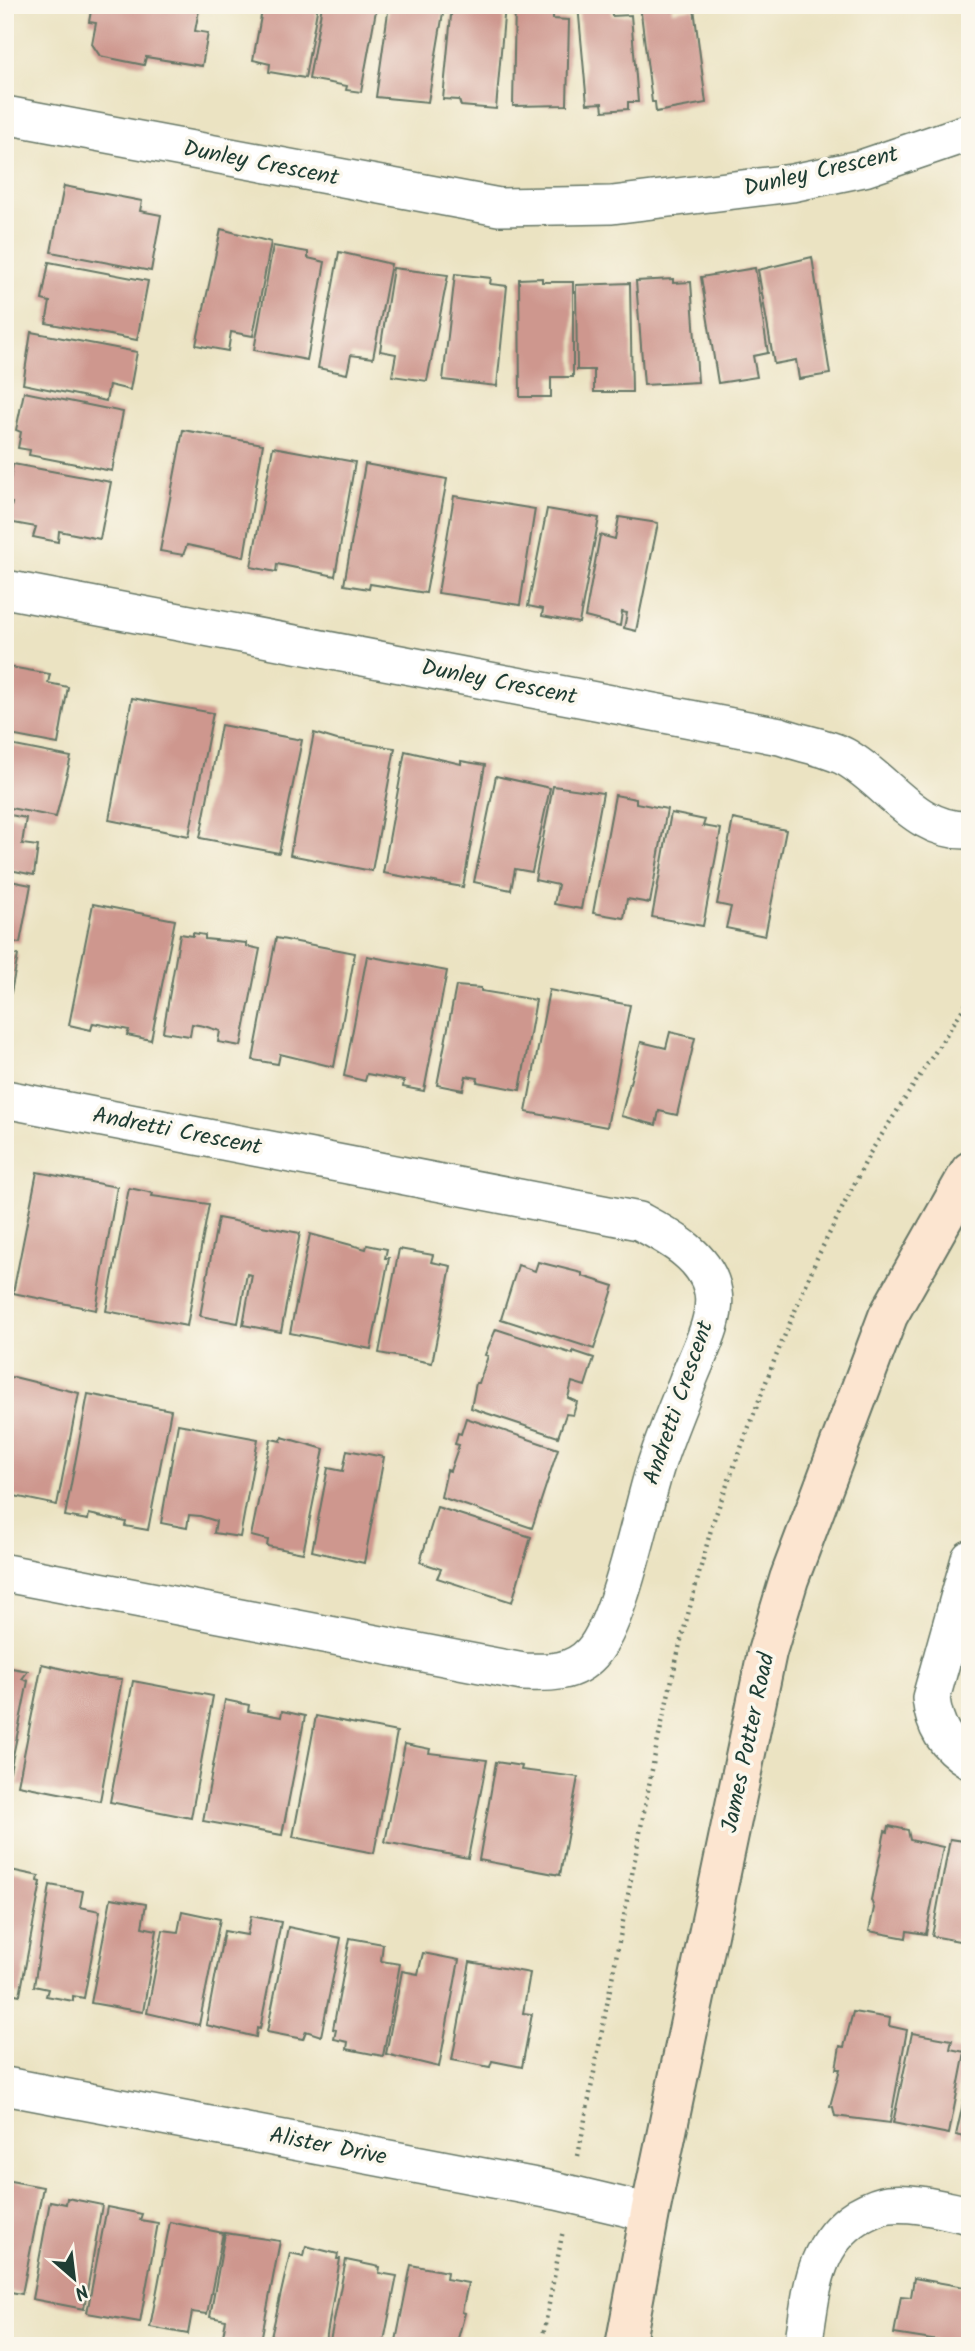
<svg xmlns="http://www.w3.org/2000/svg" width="975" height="2351" viewBox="0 0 975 2351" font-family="Kalam,sans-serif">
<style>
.building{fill:#ce978e}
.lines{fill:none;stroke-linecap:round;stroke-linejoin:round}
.street-casing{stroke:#676;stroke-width:40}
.secondary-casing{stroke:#676;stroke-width:42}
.path{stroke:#676;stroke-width:4.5;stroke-dasharray:2 5;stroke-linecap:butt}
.street{stroke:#fff;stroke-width:37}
.secondary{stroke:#fce5d0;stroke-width:38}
.labels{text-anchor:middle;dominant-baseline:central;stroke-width:7;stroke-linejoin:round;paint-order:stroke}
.street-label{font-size:23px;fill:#1f3d34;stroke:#fbf7ec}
</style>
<rect width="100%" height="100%" fill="#fbf7ec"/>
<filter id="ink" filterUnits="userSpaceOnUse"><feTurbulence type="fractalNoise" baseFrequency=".0143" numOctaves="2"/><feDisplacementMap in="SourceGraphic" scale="14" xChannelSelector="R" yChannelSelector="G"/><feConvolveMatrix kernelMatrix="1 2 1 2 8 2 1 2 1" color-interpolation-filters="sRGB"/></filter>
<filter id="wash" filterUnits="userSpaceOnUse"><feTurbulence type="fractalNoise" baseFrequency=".00686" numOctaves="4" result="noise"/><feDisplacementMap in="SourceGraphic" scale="28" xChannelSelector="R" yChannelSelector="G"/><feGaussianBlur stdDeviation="1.57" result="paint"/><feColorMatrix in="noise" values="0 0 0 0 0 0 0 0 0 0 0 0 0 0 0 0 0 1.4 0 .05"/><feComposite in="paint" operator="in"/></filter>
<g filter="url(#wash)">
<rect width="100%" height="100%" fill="#ebe3c2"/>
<g id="blocks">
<path class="building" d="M92 5H200L195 31 208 33 202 66 146 57 144 65 100 56 92 44 96 23 89 22Z
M263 5H318L305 78 269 72 270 64 253 60Z
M322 5H377L361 92 346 90 347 86 309 79Z
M389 5 444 7 428 102 376 97Z
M452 5H505L496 109 461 106 459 100 443 99Z
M515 5H553V19L569 20 567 105 513 106Z
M578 5H611L612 16 631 15 638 102H628V109L603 111 602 103 587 104Z
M640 5H672V11L694 8 706 103 656 112 655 102H652Z
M64 186 142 201 140 211 161 215 151 271 51 252Z
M221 229 271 242 253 336 231 332 228 351 196 345Z
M273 246 308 252V258L325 262 307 360 254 350Z
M339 252 391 264 373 358 351 355 347 374 318 368Z
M812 257 830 374 799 379 796 360 774 364 758 270Z
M49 262 148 281 137 340 46 323 50 302 42 300Z
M393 268 448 275 427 381 392 376 396 354 380 351Z
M755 268 768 353 753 356 757 377 718 383 701 277Z
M455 274 491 278 490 284 507 286 497 386 443 380Z
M542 278V282H573V377H551V397H520L519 279Z
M673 279V283L691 282 698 382 644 385 636 281Z
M630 283 632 392H594V370H577L576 285Z
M31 332 137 352 130 390 109 385 106 401 23 384Z
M24 392 123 412 112 471 29 455 30 450 18 448 21 432 16 430Z
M183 430 263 444 244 557 187 545 183 555 160 551Z
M273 447 355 462 335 576 277 564 276 572 251 567Z
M13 464 111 482 100 539 59 531 58 542 33 537 36 527 8 522 12 503 6 501Z
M365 464 447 479 426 593 370 584 369 589 344 585Z
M454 496 535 509 520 605 438 593Z
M547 509 599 518 579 623 542 616 543 609 528 606Z
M619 517 658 523 636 631 624 628 627 613 622 612 620 626 585 617 600 535 615 539Z
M5 666 50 674 48 683 68 687 58 744 5 734Z
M132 698 213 713 189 836 109 820Z
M221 725 302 740 279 853 200 838Z
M314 733 337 740 395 748 372 871 290 855Z
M5 744 71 757 56 817 5 807Z
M405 751 461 764V761L485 765 463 887 383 873Z
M496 776 550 788 532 872 515 869 511 890 474 882Z
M553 786 603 793 581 909 554 904 558 885 535 880Z
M615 795 636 799V803L667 809 650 903 627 899 624 918 593 913Z
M671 813 705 820 703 826 721 829 703 926 652 917Z
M5 814 26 818 22 844 38 846 34 875 5 869Z
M733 819 786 830 765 936 726 928 731 907 717 904Z
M5 880 31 885 20 943 5 941Z
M93 904 175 920 151 1040 127 1035 129 1030 93 1023 91 1030 69 1025Z
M193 933 205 935V939L246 943V946L260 949 241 1046 218 1042 220 1031 204 1026 192 1024 190 1036 163 1032 180 934 193 936Z
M276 938 355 953 334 1067 280 1054 278 1064 253 1060Z
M5 953 18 955 7 1014H5Z
M367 956 447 971 424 1091 403 1087 404 1081 367 1074 365 1081 344 1076Z
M456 986 481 988V991L536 1000 520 1090 477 1082 478 1078 466 1076 463 1090 437 1085Z
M549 990 630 1005 607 1127 526 1112Z
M670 1032 695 1038 677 1115 659 1111 656 1125 621 1116 641 1042 666 1048Z
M37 1172 117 1187 96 1310 13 1293Z
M129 1188 153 1193 152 1196 209 1204 187 1326 106 1311Z
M218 1218 300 1233 281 1332 243 1325 252 1275 247 1274 238 1323 200 1316Z
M310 1234 366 1249 367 1245 387 1249 385 1258H389L371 1349 290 1333Z
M399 1249 433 1255 431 1262 451 1266 432 1363 379 1353Z
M538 1262 582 1273V1276L614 1286 594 1349 501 1319 518 1265 535 1271Z
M496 1329 573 1354V1351L594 1358 585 1386 572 1382 568 1398 577 1402 573 1415 566 1414 558 1437 471 1408 476 1383H479L488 1356 485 1355Z
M14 1377 79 1393 57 1505 5 1494V1378Z
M88 1394 171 1410 148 1530 125 1526 126 1522 89 1514 88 1520 65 1516Z
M466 1418 558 1449 532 1528 441 1497 447 1470 450 1471 459 1445 455 1444 458 1433 461 1434Z
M178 1424 258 1439 240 1537 214 1533 216 1521 200 1516 189 1515 187 1528 161 1523Z
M282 1437 324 1449 303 1553 267 1546 268 1540 251 1536 271 1439 281 1441Z
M347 1450 384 1457 364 1563 312 1551 328 1468 343 1471Z
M437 1507 531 1537 512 1602 437 1578 441 1569 420 1562Z
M42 1664 97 1677 122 1679 100 1801 18 1785Z
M6 1667 28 1671 22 1679 28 1681 10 1771 5 1770Z
M133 1681 213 1696 191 1818 110 1802Z
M225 1700 249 1705 248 1711 281 1717 282 1711 305 1716 282 1835 203 1821Z
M316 1716 397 1732 374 1853 293 1837Z
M405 1744 430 1749 429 1753 487 1760 468 1858 385 1842Z
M496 1762 522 1766 521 1770 578 1777 560 1875 479 1860Z
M889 1826 908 1830 910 1840 943 1847 926 1934 907 1931 906 1938 869 1931 874 1908 871 1900 885 1831 888 1832Z
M950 1839 970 1842V1943L932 1936Z
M6 1869 39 1876 38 1881 41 1882 20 1995 5 1992Z
M50 1885 83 1891 80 1907 100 1911 84 1998 73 1996V2001L46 1996 48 1989 34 1986Z
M111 1898 146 1904 142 1927 157 1930 143 2012 91 2003Z
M182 1911 220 1919 199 2025 147 2013 163 1930 178 1932Z
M251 1916 281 1922 260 2029 257 2028 256 2037 206 2025 224 1931 247 1935Z
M288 1927 341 1938 321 2036 306 2031 303 2039 267 2032Z
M350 1938 383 1944 381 1961 400 1964 383 2056 347 2049 348 2042 334 2039 336 2030 333 2029Z
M423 1953 459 1960 439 2067 386 2054 402 1971 418 1974Z
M470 1962 530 1973 523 2013 532 2014 522 2067 492 2061 490 2067 452 2060Z
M853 2012 890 2018 889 2026 907 2030 890 2123 835 2116 833 2107 830 2106 840 2069H836L840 2046 844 2047Z
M912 2033 952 2040 950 2049 965 2052 949 2134 893 2123Z
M968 2081H970V2138L956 2135Z
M5 2180 43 2187 22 2294 5 2291Z
M67 2198 102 2205 84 2309 32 2299 50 2201 66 2204Z
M107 2207 142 2214 140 2220 158 2223 140 2322 87 2313Z
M170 2222 223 2233 207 2314 192 2312 188 2334 150 2327Z
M225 2233 280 2241 260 2346 222 2341 226 2320 210 2317Z
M306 2246 338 2254 337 2259H340L325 2346 306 2343 305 2346H269L290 2253 304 2256Z
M346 2260 380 2267 379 2273 397 2276 383 2346H329Z
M411 2265 447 2272 446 2279 468 2283 462 2312 465 2313 456 2346H395Z
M914 2278 970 2288V2346L894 2334 901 2296 911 2297Z"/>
</g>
</g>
<g filter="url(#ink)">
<use href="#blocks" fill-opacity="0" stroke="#676" stroke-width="2"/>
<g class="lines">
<defs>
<path id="street" d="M5 115 499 207 612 205 792 183 864 168 970 132
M5 589 780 736C799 743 831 748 847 758 889 782 916 833 970 830
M5 1099 639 1221C667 1236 707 1256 713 1292 718 1321 696 1357 687 1383 676 1411 664 1439 655 1468 641 1513 620 1622 592 1653 573 1674 549 1673 523 1672L5 1573
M970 1559 931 1698C934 1726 945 1745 970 1760
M5 2086 557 2191 650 2213
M803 2346C812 2295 811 2246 858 2216 867 2211 879 2205 889 2204 915 2201 944 2210 970 2215"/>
<path id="secondary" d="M625 2346 650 2213 767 1652 789 1579 888 1316 970 1171"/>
</defs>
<use href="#street" class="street-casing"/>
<use href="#secondary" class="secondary-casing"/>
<path class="path" d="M578 2156 656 1749 680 1644 713 1522 772 1366 817 1258 870 1153 970 998
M541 2346 563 2230"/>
<use href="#street" class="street"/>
<use href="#secondary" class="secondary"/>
</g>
</g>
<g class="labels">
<g class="street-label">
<text transform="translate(261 164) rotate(11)">Dunley Crescent</text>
<text transform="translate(821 172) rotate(-13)">Dunley Crescent</text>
<text transform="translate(499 683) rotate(11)">Dunley Crescent</text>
<text transform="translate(177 1132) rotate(11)">Andretti Crescent</text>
<text transform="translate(679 1403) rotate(-71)">Andretti Crescent</text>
<text transform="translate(749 1743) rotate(-78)">James Potter Road</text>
<text transform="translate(328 2147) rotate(11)">Alister Drive</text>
</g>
</g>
<rect width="975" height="2351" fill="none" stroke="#fbf7ec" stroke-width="28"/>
<g transform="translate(74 2278) rotate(152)" stroke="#fbf7ec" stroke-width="5" paint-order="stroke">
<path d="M0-5L12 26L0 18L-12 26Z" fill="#1f3d34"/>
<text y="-10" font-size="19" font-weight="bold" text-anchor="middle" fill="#1f3d34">N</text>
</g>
</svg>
